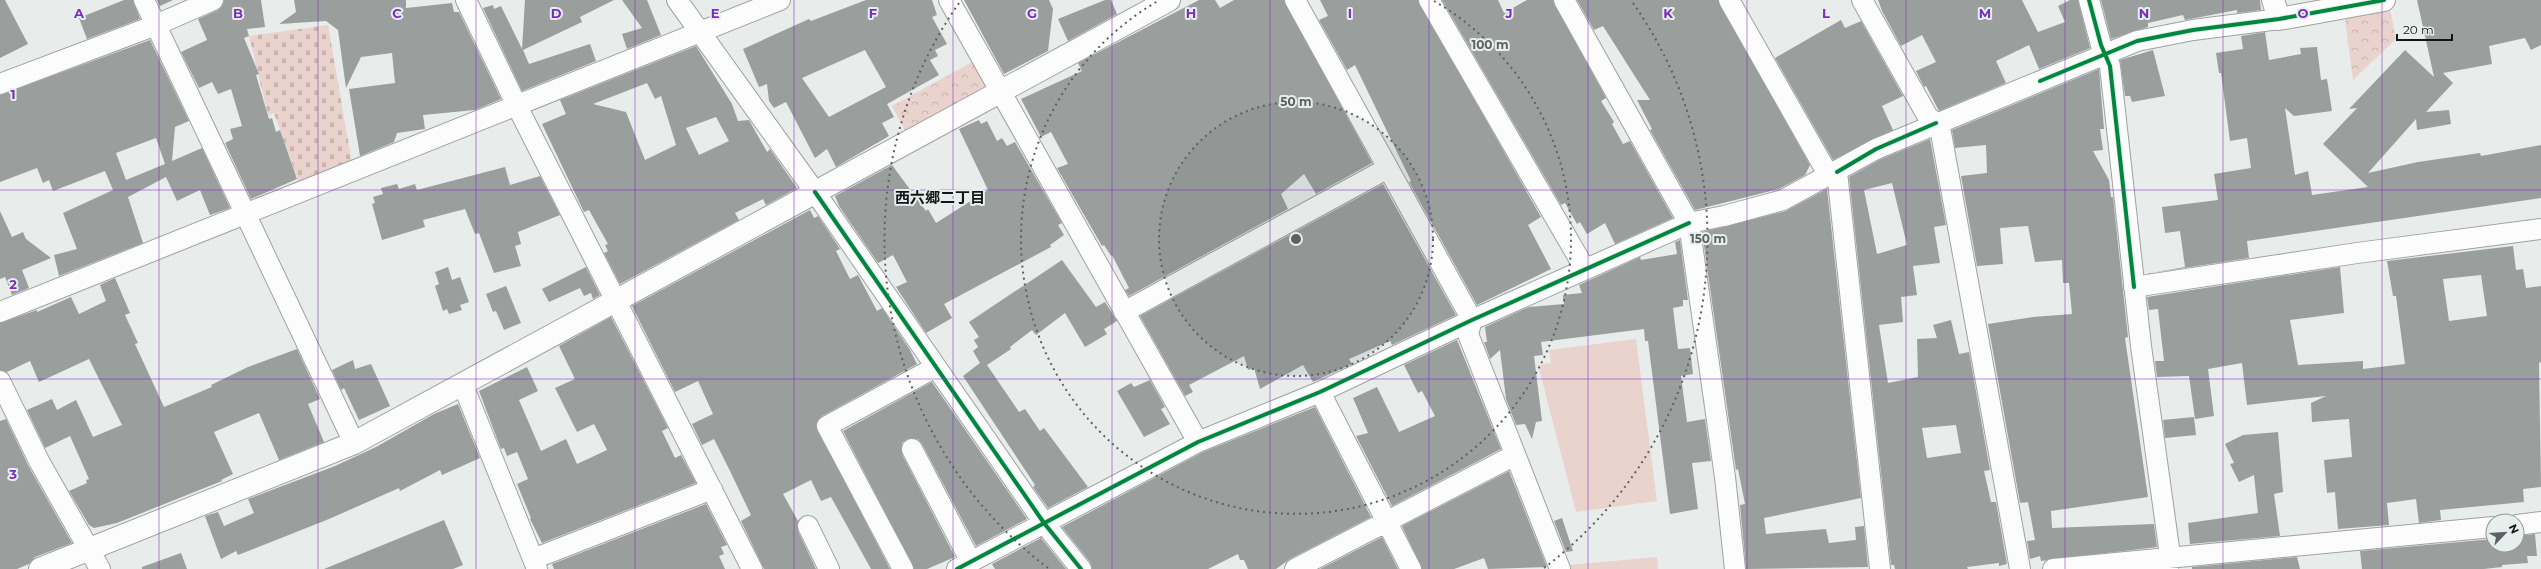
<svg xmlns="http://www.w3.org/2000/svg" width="2541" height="569" viewBox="0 0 2541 569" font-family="Montserrat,'Noto Sans JP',sans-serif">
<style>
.cemetery{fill:url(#cemetery-stones)}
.park{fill:url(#park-crowns)}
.pitch{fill:#ebd3cd}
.building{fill:#9a9e9d;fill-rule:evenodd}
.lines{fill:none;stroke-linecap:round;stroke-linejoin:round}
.street-casing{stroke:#9ea2a1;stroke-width:22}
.secondary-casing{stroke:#9ea2a1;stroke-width:24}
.street{stroke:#fcfcfc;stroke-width:20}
.secondary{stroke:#fcfcfc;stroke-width:22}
.cycleway-casing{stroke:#e6efed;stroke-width:6}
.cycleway{stroke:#00873e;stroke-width:4}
.grid{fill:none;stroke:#7b2cbf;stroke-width:1;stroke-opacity:0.55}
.ring{fill:none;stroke:#5e6161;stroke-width:2;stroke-dasharray:2 4}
.labels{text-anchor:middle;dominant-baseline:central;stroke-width:4;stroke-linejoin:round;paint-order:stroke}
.neighbourhood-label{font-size:15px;font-weight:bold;fill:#131616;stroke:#e6efed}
.grid-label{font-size:13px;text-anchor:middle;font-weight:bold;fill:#7b2cbf;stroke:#e6efed;stroke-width:4;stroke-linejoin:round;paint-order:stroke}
.centre{fill:#5e6161;stroke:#e6efed;stroke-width:2}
.ring-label{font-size:12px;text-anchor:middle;font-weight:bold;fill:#5e6161;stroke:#e6efed;stroke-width:4;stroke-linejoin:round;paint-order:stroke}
</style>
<defs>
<pattern id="cemetery-stones" width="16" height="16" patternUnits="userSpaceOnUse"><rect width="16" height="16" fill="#ebd3cd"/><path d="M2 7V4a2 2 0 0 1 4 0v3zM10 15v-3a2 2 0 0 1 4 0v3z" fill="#c9b4af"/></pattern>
<pattern id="park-crowns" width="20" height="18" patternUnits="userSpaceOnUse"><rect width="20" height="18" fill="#ebd3cd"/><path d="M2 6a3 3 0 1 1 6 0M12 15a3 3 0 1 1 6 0" fill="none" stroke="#c9b4af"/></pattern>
</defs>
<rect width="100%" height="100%" fill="#e8edec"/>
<path class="cemetery" d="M328 25 352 163 299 183 274 113 268 115 249 36Z"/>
<path class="park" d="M2390 9 2396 39 2353 80 2345 19Z
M974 61 988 87 906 132 892 106Z"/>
<path class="pitch" d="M1636 339 1657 501 1576 512 1538 365 1551 363 1549 350Z
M1657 557 1658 569H1569L1568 565Z"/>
<path class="building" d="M0 0H5L28 44 0 58Z
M124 0H133L140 19 87 39 79 18Z
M157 0H173L160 6Z
M224 0H261L265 27 247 29 249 36 244 38 259 74 256 75 269 119 272 118 276 132 280 130 297 179 251 199 225 143 233 139 230 129 242 126 231 89 218 94 212 82 199 88 181 52 207 40 198 19 218 10 222 6Z
M294 0H406V8L452 3 454 12H459L501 99 475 110 423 115 425 129 397 133 394 142 360 156 349 89 395 83 392 53 361 57 346 88 338 30 326 21 279 24 296 12Z
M525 0H614L580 17 582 22 523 50 529 64 590 44 596 61 522 91 483 8 493 5 494 9 501 6 522 49Z
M622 0H647L661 35 627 49 622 34 642 28Z
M866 0H932L937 15 932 17 947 44 935 50 938 56 930 60 939 75 887 104 894 117 882 123 889 136 836 167 827 149 815 158 786 102 774 108 769 101 767 84 759 87 743 49 809 19 811 21ZM865 50 886 87 829 117 802 78Z
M964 0H1049L1053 9 1048 51 1004 74Z
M1105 0H1111L1117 14 1068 41 1058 19Z
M1199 0H1215L1220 8 1234 0H1284L1372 163 1316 194 1304 174 1281 194 1288 209 1129 296 1125 290 1129 288 1112 255 1111 256 1104 245 1102 246 1057 168 1068 164 1051 132 1041 137 1021 99 1082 71 1078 63Z
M1320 0H1418L1541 217 1528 225 1551 269 1477 305 1409 182 1411 181 1355 65 1347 70 1319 20 1328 16Z
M1442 0H1498L1504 13 1527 0H1553L1606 98 1601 101 1614 122 1612 124 1623 144 1630 141 1673 218 1615 244 1605 223 1587 234 1580 222 1577 224 1565 203 1561 205Z
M1577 0H1718L1810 165 1805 175 1779 189 1695 210 1650 130 1652 129 1637 100H1650L1603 26 1594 30Z
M1878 0H2022L2038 32 2065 22 2058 6 2070 0H2078L2090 48 2039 69 2029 45 1996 61 2006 83 1939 111 1926 86 1924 87 1916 71 1936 62 1922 35 1901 46 1882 11Z
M2101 0H2260L2261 10 2237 13V10L2185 20 2183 15 2148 23V27L2111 39Z
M2417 0H2541V45L2531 50 2525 38 2489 46 2492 64 2443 73 2453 83 2426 112 2449 110 2451 124 2417 130 2416 119 2368 173 2418 162 2480 153 2481 156 2541 145V198L2247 241 2249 258 2145 274 2185 267 2180 231 2165 233 2162 207 2218 200 2214 174 2251 168 2247 138 2230 141 2221 73H2219L2216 53 2243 49 2241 36 2265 32 2269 60 2301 54 2300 48 2317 47 2321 80 2327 79 2332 111 2294 116 2285 108 2295 175 2308 171 2312 195 2368 187 2323 144 2357 108 2349 109 2405 50 2434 77Z
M1841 20 1845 28 1861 21 1903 96 1882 106 1893 130 1833 160 1775 58Z
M150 40 189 121 175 127 172 161 202 148 230 208 210 215 200 190 177 201 166 177 128 197 143 243 59 276 54 255 77 249 63 213 113 190 105 171 53 191 49 180 43 183 37 168 0 182V95ZM156 138 165 164 126 180 116 153Z
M696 46 732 104 738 121 749 120 767 152 770 149 797 188 766 205 763 199 735 213 739 220 620 284 604 253 608 251 605 245 608 244 589 210 584 212 542 124 566 114 560 100ZM647 83 655 99 661 96 676 145 645 160 626 112 593 104ZM716 117 729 141 699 155 686 128Z
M2153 50 2165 96 2132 102 2130 96H2125L2120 60Z
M2099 69 2104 129H2100L2103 150 2093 151 2109 180 2111 197H2113L2128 337 2125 338 2148 497 2051 511 2052 528 2154 524 2157 547 2041 561 2040 556 2030 559 2027 541 2035 540 2028 502 2020 503 1988 324 2033 317 2072 314 2069 283H2063L2062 260 2035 262 2028 226 2000 228 2003 264 1977 266 1961 176 1987 173 1986 145 1955 148 1952 130Z
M979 120 981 124 987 121 997 141 1002 138 1007 146 1015 142 1062 223 1058 225 1064 235 1050 245 1051 247 944 304 952 318 926 333 896 287 907 282 893 255 878 263 839 206 835 196 892 165 926 211 928 209 936 223 988 190 959 129Z
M1930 139 1946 225 1934 227 1940 263 1913 266 1917 295 1901 297 1903 322 1879 325 1880 332 1888 383 1918 377 1917 339 1937 338 1933 325 1951 320 1959 354 1969 352 1990 470 1984 471 1991 502H1996L2007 564 1999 566V563L1967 567 1968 569H1895L1894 565H1891L1849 177 1881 159ZM1892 183 1907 245 1877 254 1864 190ZM1956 425 1961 453 1927 458 1922 428Z
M505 167 510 185 540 176 560 215 518 232 521 244 515 246 521 266 494 273 479 233 475 234 465 209 423 220 425 227 382 240 372 204 375 203 373 197 383 194 381 188 397 184 399 189 415 184 417 190Z
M1383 184 1456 315 1392 345 1390 341 1349 359 1352 364 1313 382 1303 365 1260 389 1254 368 1248 370 1244 356 1189 385 1193 392 1185 396 1140 316Z
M1827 189 1861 498 1764 518 1766 534 1826 529 1829 543 1856 540 1855 527 1864 526 1868 567 1746 569 1740 505 1745 504 1738 469 1736 470 1702 232 1786 211Z
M810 210 814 218 818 216 840 249 836 251 850 279 858 275 877 311 882 308 910 350 917 364 822 416 816 425 890 569H871L831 497 821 501 811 480 783 494 798 521V531L816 569H764L741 521 751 515 730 471 714 439 702 445 692 424 713 414 698 381 675 392 632 306Z
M0 211 12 237 23 232 26 239 51 258 22 270 29 288 12 295 5 277 0 279Z
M1680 240 1688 300H1683V306L1673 308 1678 349 1690 348 1693 374 1681 376 1687 422 1705 419 1711 461 1692 463 1698 509 1670 514 1648 341H1645L1644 329 1541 342 1543 355 1534 356 1542 421 1536 422 1532 439 1525 424 1516 425 1506 399 1500 350 1490 359 1484 342H1487L1485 327 1529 307 1564 304 1563 295 1582 293 1579 285 1640 257 1641 260 1677 254 1675 242Z
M2513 246 2516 270 2523 269 2526 288 2541 286V362L2539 363 2541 487 2523 489 2524 502 2440 510 2441 520 2419 523 2416 499 2387 503 2389 525 2338 529 2335 492 2327 493 2324 460 2352 457 2349 419 2312 422 2311 403 2326 396 2247 405 2242 363 2208 369 2214 416 2195 419 2189 376 2157 377 2155 361H2164L2158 309 2149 310 2147 297 2340 267 2344 313 2290 320 2298 365 2363 361V369L2405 364 2396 296H2393L2387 261ZM2481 275 2487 316 2449 321 2443 279Z
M1062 260 1096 307 1105 302 1117 321 1104 329 1107 334 1085 347 1065 313 1036 335 1032 330 1010 347 1011 349 987 365 1019 412 1025 409 1040 431 1044 428 1088 487 1048 508 1033 487 1035 485 963 376 980 363 973 351 978 347 974 340 979 337 969 322Z
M448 267 452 280 460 277 469 302 460 305 462 310 449 314 447 309 443 311 435 286 439 284 435 272Z
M586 267 600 295 593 299 591 293 584 296 580 288 549 302 542 289Z
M115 278 130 313 125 315 138 343 135 344 164 407 212 387 211 385 248 367 297 349 320 399 308 404 324 442 279 460 259 413 214 432 233 474 221 480 222 481 117 523 94 528 89 525 69 491 87 483 86 480 89 479 70 436 45 448 27 410 52 399 57 410 76 400 93 437 122 425 89 359 39 382 30 361 7 372 0 370V323L37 310V312L71 297 79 314 106 301 100 285Z
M506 286 521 323 504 330 496 311 493 312 486 294Z
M611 317 668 428 662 431 675 458 681 455 696 483 542 543 530 519 531 518 517 484 528 479 517 452 507 456 504 448 501 449 479 391 527 367 538 391 519 400 541 451 566 439 577 464 607 450 594 424 577 432 555 388 575 379 559 346Z
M1457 340 1501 449 1392 506 1356 436 1368 433 1353 398 1377 387 1399 432 1435 416 1422 391 1418 393 1404 365Z
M353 360 355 369 371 364 390 406 359 420 344 388 341 390 332 370Z
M1150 380 1165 407 1161 409 1170 424 1144 437 1117 391 1131 383 1134 387Z
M932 382 1027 519 976 546 922 444 918 439H907L902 443V454L955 557 927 569H914L843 431Z
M458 404 480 458 442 475 440 470 400 491 399 488 329 519 238 555 236 551 221 559 205 516 218 512 224 526 254 513 248 499 335 466 376 447 434 414Z
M1315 407 1371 517 1290 559 1276 569H1248L1244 560H1240L1238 554 1208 569H1092L1090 562 1062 527 1203 452Z
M2194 417 2196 435 2165 438 2163 420Z
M6 419 29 467 72 543 35 557 29 564 17 569H0V421Z
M2278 432 2283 492 2274 494 2280 536 2190 544 2188 523 2258 513 2254 475 2239 482 2230 464 2234 463 2225 444 2243 435Z
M1509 471 1547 567 1488 569 1484 558 1454 569H1422L1402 526Z
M706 504 727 545 721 547 724 554 719 556 725 569H554L552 564Z
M1562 518 1573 551 1566 552 1554 521Z
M444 520 463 565 453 569H324Z
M2535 534 2537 556H2527L2528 563 2502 565V567L2484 569H2362L2360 551 2493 539V545H2517V536Z
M1382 537 1398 569H1320Z
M1041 538 1066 569H995L992 564Z
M181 553 187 569H142V567Z
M2297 557 2300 569H2192V567Z"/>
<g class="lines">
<defs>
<path id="street" d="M144 0 354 443
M466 0 517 106 752 569
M677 0 815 192 1044 523 1081 569
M949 0 1198 442
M1295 0 1472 320 1468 334 1560 569
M1429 0 1585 269
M1564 0 1689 223 1725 477 1735 569
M1729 0 1829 176
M1862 0 1928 117 1936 123 1941 133 2020 569
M2089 0 2101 45 2110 66 2141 346 2169 548 2168 569
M0 84 156 25 213 0
M1837 172 1880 569
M2134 287 2357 253 2541 229
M0 312 780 0
M1124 312 1388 168
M0 381 39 461 100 569
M463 385 537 569
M1320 392 1411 569
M912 449 971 562
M2517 525 2541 522
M808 526 829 569
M533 559 712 489
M903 569 827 426 936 367
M957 569 1198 442 1320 392 1472 320 1689 223 1724 216 1783 200 1876 149 2137 41 2193 30 2279 19
M1295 569 1515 455
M2053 569 2493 527"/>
<path id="secondary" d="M2273 0 2279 19 2384 0
M40 569 354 443 1169 0"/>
</defs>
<use href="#street" class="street-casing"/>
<use href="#secondary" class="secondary-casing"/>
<use href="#street" class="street"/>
<use href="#secondary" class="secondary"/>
<defs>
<path id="cycleway" d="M2089 0 2101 45 2110 66 2134 287
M2040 81 2137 41 2193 30 2279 19 2384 0
M1837 172 1876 149 1936 123
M815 192 1044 523 1081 569
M957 569 1198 442 1320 392 1472 320 1689 223"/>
</defs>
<use href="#cycleway" class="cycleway-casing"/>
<use href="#cycleway" class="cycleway"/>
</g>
<path class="grid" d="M159 0V569M318 0V569M476 0V569M635 0V569M794 0V569M953 0V569M1112 0V569M1270 0V569M1429 0V569M1588 0V569M1747 0V569M1906 0V569M2065 0V569M2223 0V569M2382 0V569M0 190H2541M0 379H2541"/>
<circle cx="1296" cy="239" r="137" fill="#5e6161" fill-opacity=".12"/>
<g class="ring">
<circle cx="1296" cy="239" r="137"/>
<path d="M1434 1A275 275 0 1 1 1158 1"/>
<path d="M1048 568A412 412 0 0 1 959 3M1633 3A412 412 0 0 1 1544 568"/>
</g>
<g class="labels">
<g class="neighbourhood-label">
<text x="940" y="197">西六郷二丁目</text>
</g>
</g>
<g class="grid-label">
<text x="79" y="18">A</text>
<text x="238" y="18">B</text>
<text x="397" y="18">C</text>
<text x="556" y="18">D</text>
<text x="715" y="18">E</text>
<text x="873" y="18">F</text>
<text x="1032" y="18">G</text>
<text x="1191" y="18">H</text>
<text x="1350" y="18">I</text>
<text x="1509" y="18">J</text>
<text x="1668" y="18">K</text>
<text x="1826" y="18">L</text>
<text x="1985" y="18">M</text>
<text x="2144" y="18">N</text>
<text x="2303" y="18">O</text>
<text x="13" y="99">1</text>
<text x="13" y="289">2</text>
<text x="13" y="479">3</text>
</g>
<circle cx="1296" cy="239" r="6" class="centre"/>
<g class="ring-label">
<text x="1490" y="49">100 m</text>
<text x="1296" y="106">50 m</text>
<text x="1708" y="243">150 m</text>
</g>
<g transform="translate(2505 533) rotate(65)"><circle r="19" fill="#e6efed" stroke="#929897"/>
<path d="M0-3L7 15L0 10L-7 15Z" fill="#5e6161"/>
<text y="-6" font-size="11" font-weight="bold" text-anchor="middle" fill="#131616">N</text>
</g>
<path d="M2397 34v6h55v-6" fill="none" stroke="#131616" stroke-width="2"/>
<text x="2403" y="34" font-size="12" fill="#131616" stroke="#e6efed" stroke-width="3" paint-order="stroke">20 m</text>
</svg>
